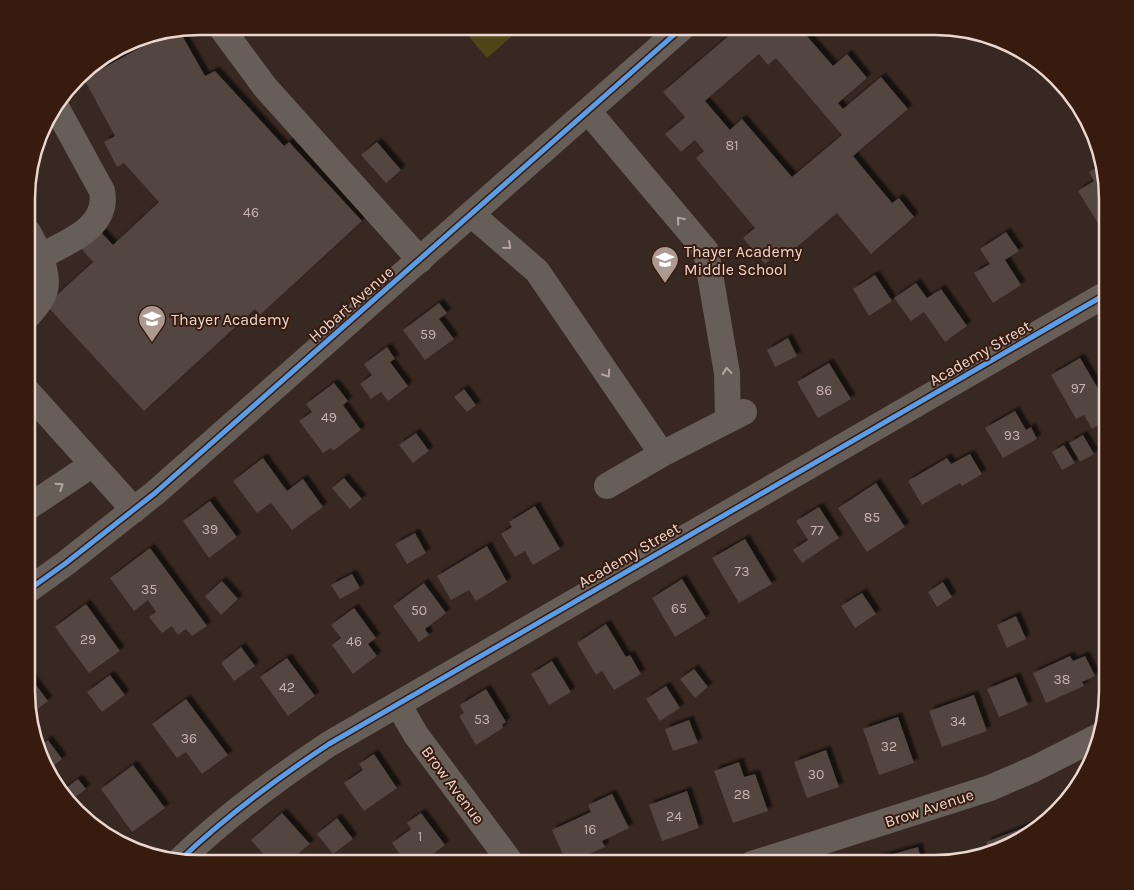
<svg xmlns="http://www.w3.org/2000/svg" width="1134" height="890" viewBox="0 0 1134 890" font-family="Karla,sans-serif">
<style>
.green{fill:#4f4517}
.building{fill:#524441;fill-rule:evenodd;filter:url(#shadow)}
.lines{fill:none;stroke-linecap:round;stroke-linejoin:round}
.minor{stroke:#675e57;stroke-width:26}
.cycleway-casing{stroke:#371b0f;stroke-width:8}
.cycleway{stroke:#5a9eea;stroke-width:5}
.oneway{stroke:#b6a79f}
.labels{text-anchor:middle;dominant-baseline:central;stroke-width:4;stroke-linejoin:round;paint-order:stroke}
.number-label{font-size:14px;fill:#c5b2ac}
.poi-label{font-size:16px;fill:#ebd7cf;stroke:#371b0f;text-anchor:start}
.street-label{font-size:16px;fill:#ebd7cf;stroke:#371b0f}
.rim{fill:none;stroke:#ebd7cf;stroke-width:2.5}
</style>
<defs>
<filter id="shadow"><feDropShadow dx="4.5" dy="-4.5" stdDeviation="1" flood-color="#0009"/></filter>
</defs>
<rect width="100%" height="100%" fill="#382822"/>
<path class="green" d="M460 26H524L487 58Z"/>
<path class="building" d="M739 27H799L833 66 847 54 867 78 838 103 843 109 881 77 908 109 853 156 892 203 899 198 914 217 871 254 837 213 783 259 778 253 765 264 743 238 755 228 696 158 704 151 695 140 681 152 665 134 685 117 663 92ZM759 54 768 65 776 58 842 135 792 177 742 119 730 130 705 101Z
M179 30 205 76 215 71 284 146 289 142 362 221 260 315 255 309 144 411 46 305 93 262 80 247 99 230 113 245 159 202 124 163 117 167 104 142 115 136 84 79 170 31Z
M377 142 401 170 386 183 361 155Z
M1101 165 1108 199V239L1078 191 1094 181 1089 172Z
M1006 232 1019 251 1005 260 1021 285 993 303 974 273 990 264 980 249Z
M875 275 892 301 869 316 853 289Z
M916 283 927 298 941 289 967 326 945 342 924 312 911 321 894 298Z
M439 303 447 313 439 319 454 339 425 360 403 330Z
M788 338 797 356 775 367 767 350Z
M387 347 395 359 390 362 408 386 388 401 381 392 371 399 360 384 372 375 364 364Z
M1080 358 1106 402 1101 405 1108 416V420L1092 429 1084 415 1076 419 1051 375Z
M829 363 851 399 818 418 797 382Z
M334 383 348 401 343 405 361 430 333 451 331 448 323 453 299 421 312 412 306 404Z
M464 389 476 405 467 412 454 397Z
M1015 411 1026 430 1031 427 1037 439 1003 458 985 428Z
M416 433 429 451 413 463 399 445Z
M1083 435 1094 454 1080 462 1069 443Z
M1064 445 1075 463 1062 470 1052 452Z
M970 454 982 474 962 486 960 483 922 505 908 481 947 458 951 464Z
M263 458 287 491 303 479 323 507 292 530 271 503 257 513 233 481Z
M344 478 362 499 350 509 332 488Z
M876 483 905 527 867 552 838 508Z
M210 501 237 537 209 558 183 521Z
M535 506 560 549 533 565 525 551 515 557 501 534 512 527 509 522Z
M819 507 839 538 802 563 793 550 808 540 796 521Z
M415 533 426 553 407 564 395 544Z
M745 539 772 584 739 603 712 558Z
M487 546 507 582 476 601 469 590 451 600 437 576Z
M150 548 207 626 192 636 186 629 178 635 172 626 162 633 149 617 156 612 148 600 134 611 110 578Z
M352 574 360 588 340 599 331 585Z
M682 579 706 618 675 637 652 598Z
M222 581 238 599 221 615 205 596Z
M943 582 952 597 937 607 928 592Z
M424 583 446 613 425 629 429 635 419 642 393 606Z
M862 593 876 614 855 628 841 606Z
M86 604 120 651 89 673 55 627Z
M354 608 376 638 368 644 377 656 353 674 332 645 341 638 331 625Z
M1016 616 1026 639 1007 648 997 625Z
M606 624 626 657 630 655 641 674 614 690 602 671 596 675 577 643Z
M1107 628V647L1100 632Z
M241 647 255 666 234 681 221 663Z
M1070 656 1073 661 1085 656 1095 676 1082 682 1084 686 1046 703 1033 673Z
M287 658 315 696 288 716 260 677Z
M552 661 571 692 549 705 531 674Z
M694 669 708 687 695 698 680 679Z
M27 673 48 701 30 715 27 703Z
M110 675 125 695 102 712 87 692Z
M1016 677 1028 705 999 717 987 689Z
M666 686 680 708 660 721 646 699Z
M486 689 506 722 502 725 503 728 476 745 459 716 464 713 460 705Z
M974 695 987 731 942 747 929 711Z
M186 699 228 755 202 774 186 752 177 758 152 724Z
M898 717 914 763 879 775 863 729Z
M689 720 698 743 673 751 665 729Z
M48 740 62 759 47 771 44 767 39 747Z
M826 750 839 787 807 798 794 762Z
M374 754 397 788 364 811 344 783 363 770 359 764Z
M739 762 744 777 755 774 768 811 733 823 714 771Z
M133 765 165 808 132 832 101 789Z
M78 779 86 789 70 801 62 791Z
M687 791 699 828 662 841 649 805Z
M612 794 629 828 602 841 605 847 567 864 552 830 591 812 588 805Z
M282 813 310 844 287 863H271L251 840Z
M421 813 445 845 420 864 406 863 392 843 411 829 407 823Z
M337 818 353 839 333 854 317 834Z
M1028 826 1030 830 1001 850 990 853 986 842Z
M918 847 922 864H861V863Z"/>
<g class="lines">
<path class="minor" d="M220 26 265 87 420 260
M588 111 706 251 727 373 728 420
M471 214 537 271 662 454
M28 232 41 256C68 242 109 227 102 191L55 105
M27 317C49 292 49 287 41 256
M27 391 134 510
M607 486 662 454 744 412
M27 508 93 464
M27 591 66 563 155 493 684 26
M398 704 416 735 512 864
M179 861C225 817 276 779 329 744L1108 293
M752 864 990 788 1034 769 1099 736"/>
<defs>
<path id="cycleway" d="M27 591 66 563 155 493 684 26
M179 861C225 817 276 779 329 744L1108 293"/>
</defs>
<use href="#cycleway" class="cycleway-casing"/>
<use href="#cycleway" class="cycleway"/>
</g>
<defs><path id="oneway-chevron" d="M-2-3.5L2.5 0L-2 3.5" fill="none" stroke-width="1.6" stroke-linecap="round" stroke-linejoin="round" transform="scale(1.25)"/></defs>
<g class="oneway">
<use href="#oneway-chevron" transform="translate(680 220) rotate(-130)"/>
<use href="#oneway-chevron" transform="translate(508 246) rotate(41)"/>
<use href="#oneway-chevron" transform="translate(727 371) rotate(-95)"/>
<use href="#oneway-chevron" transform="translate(607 374) rotate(56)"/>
<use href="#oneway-chevron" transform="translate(60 486) rotate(-34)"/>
</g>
<defs>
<symbol id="school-pin" viewBox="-11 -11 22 30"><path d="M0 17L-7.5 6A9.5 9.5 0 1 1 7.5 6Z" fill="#ac9a92" stroke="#371b0f"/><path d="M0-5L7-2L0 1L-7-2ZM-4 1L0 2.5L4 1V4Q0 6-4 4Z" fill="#fff"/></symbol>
</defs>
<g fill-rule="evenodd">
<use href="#school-pin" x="649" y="244" width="32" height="43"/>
<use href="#school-pin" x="136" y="303" width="32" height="43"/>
</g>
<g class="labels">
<g class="number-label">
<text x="732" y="145">81</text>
<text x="251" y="212">46</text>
<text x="428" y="334">59</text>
<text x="1078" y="388">97</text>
<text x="824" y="390">86</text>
<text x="329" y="417">49</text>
<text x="1012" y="435">93</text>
<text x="872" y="517">85</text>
<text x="210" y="529">39</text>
<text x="817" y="530">77</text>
<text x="742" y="571">73</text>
<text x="149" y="589">35</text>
<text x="679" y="608">65</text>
<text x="419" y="610">50</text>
<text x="88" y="639">29</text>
<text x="354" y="641">46</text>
<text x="1062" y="679">38</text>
<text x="287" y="687">42</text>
<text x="482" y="719">53</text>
<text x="958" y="721">34</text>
<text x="189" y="738">36</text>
<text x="889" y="746">32</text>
<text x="816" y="774">30</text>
<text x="742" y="794">28</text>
<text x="674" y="816">24</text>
<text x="590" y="829">16</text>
<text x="420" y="836">1</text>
</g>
<g class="poi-label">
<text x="684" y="251">Thayer Academy<tspan x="684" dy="18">Middle School</tspan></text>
<text x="171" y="319">Thayer Academy</text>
</g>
<g class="street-label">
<text transform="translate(351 304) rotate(-41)">Hobart Avenue</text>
<text transform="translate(980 353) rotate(-30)">Academy Street</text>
<text transform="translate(629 555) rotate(-30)">Academy Street</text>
<text transform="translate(453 785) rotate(53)">Brow Avenue</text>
<text transform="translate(929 808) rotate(-18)">Brow Avenue</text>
</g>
</g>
<path d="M0 0H1134V890H0ZM199 35H935A164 164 0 0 1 1099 199V691A164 164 0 0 1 935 855H199A164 164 0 0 1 35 691V199A164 164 0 0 1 199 35Z" fill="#371b0f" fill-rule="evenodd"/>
<path class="rim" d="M199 35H935A164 164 0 0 1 1099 199V691A164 164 0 0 1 935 855H199A164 164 0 0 1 35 691V199A164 164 0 0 1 199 35Z"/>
</svg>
